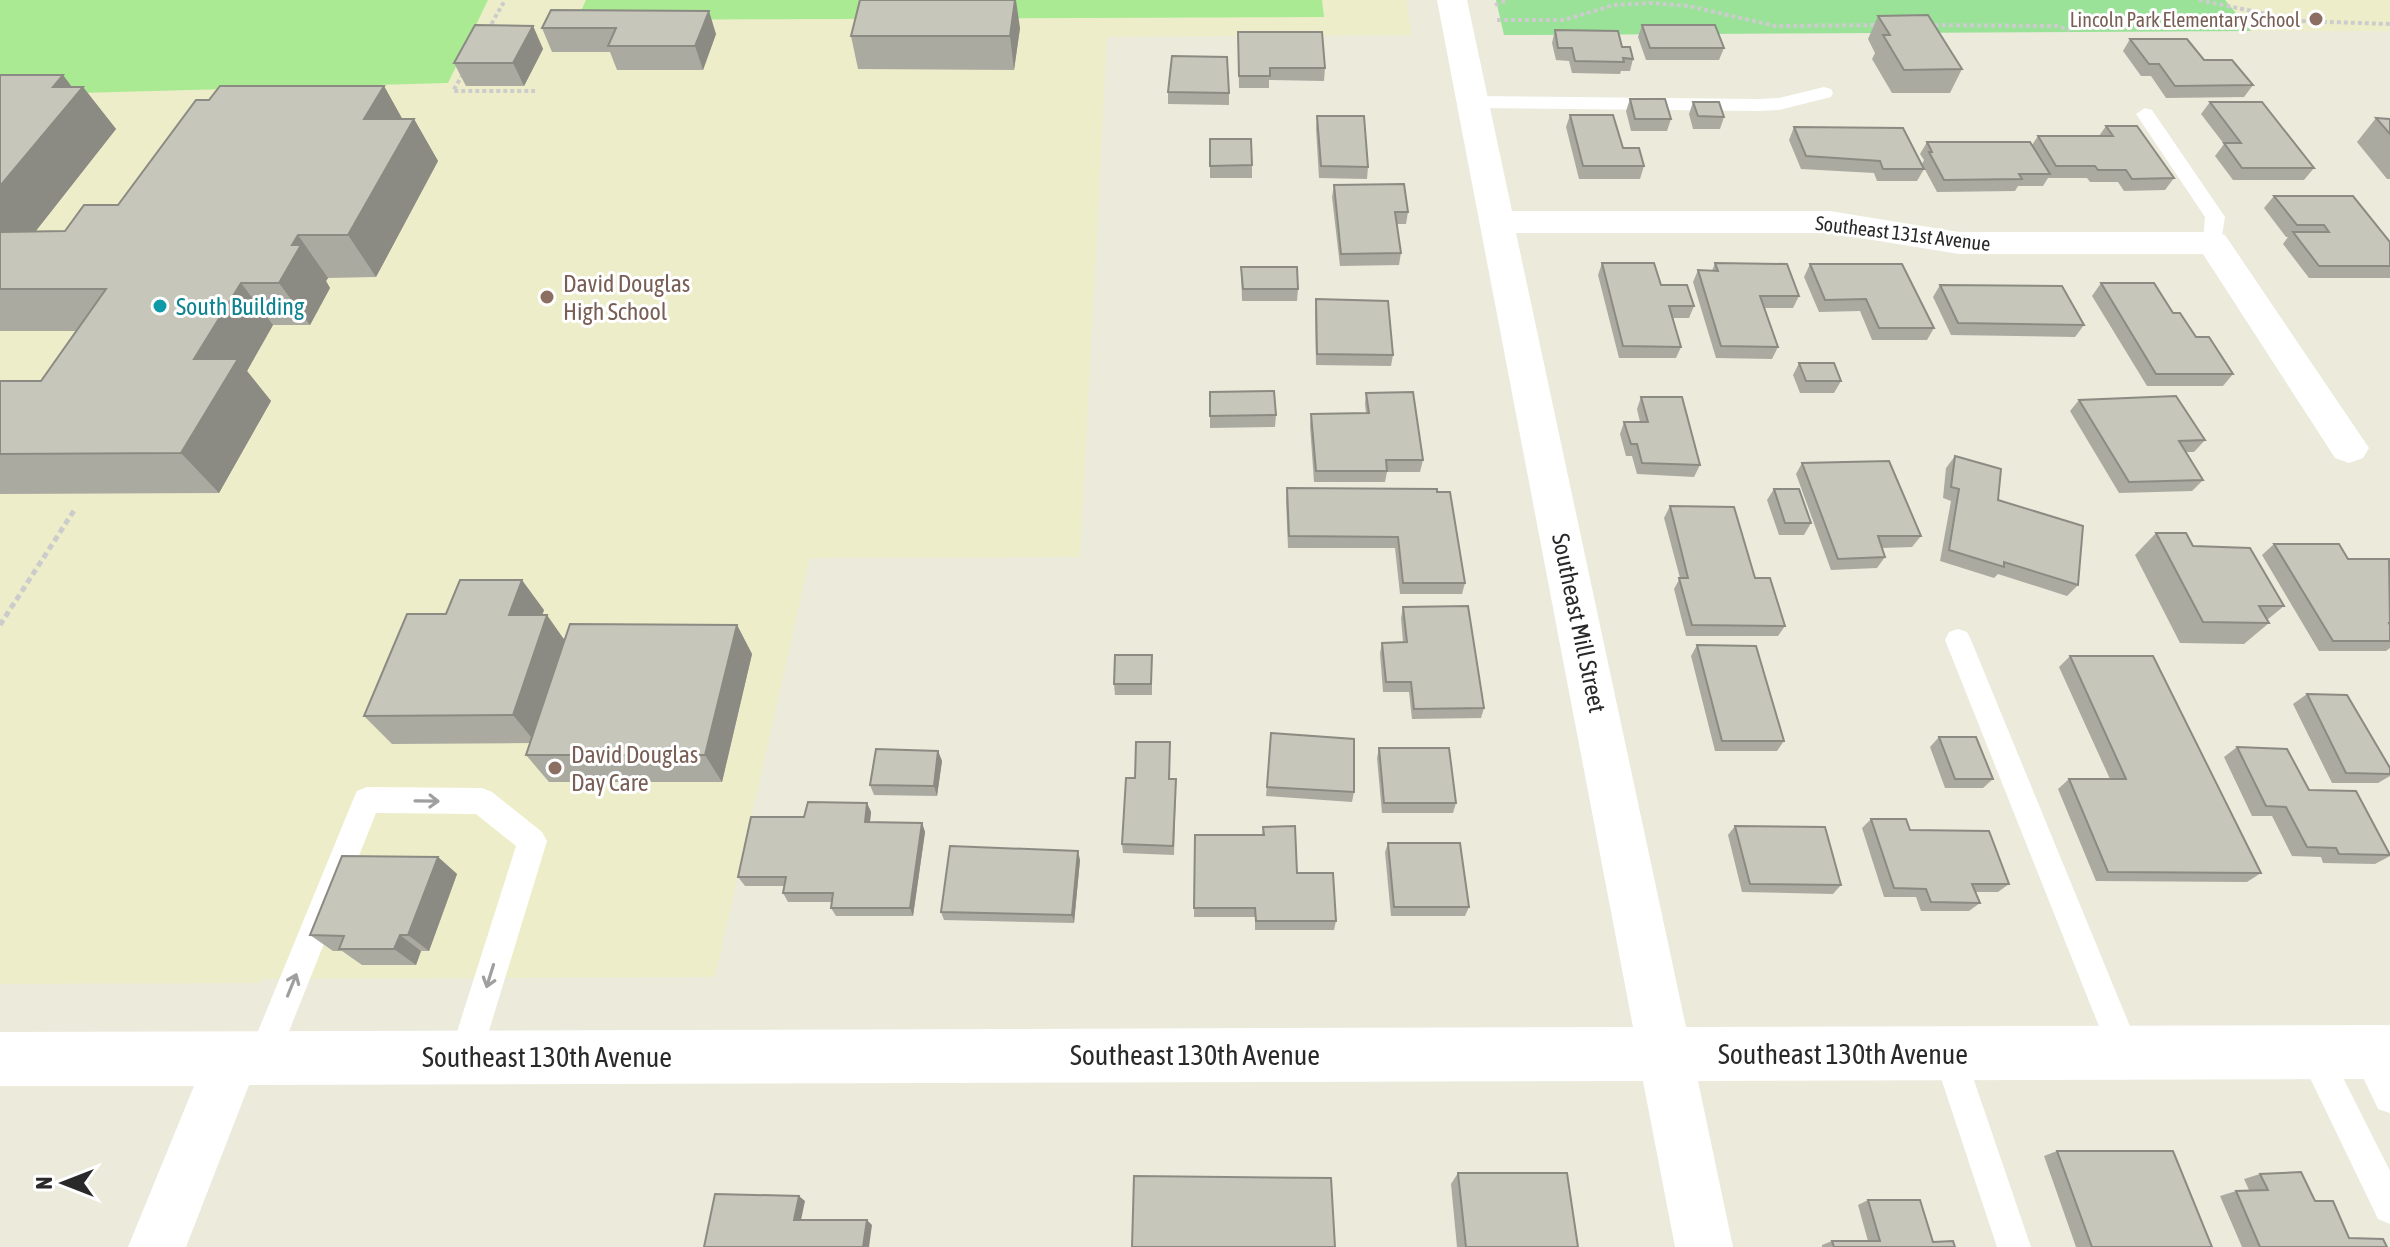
<svg xmlns="http://www.w3.org/2000/svg" width="2390" height="1247" viewBox="0 0 2390 1247" font-family="'Asap Condensed',sans-serif">
<style>
.education{fill:#ededca}
.green{fill:#99e297}
.pitch{fill:#aaea93}
.lines{fill:none;stroke-linecap:round;stroke-linejoin:round}
.path-far1{stroke:#ccc;stroke-width:4;stroke-dasharray:4 3;stroke-linecap:butt}
.path{stroke:#ccc;stroke-width:5;stroke-dasharray:6 4;stroke-linecap:butt}
.service{fill:#fff;fill-rule:evenodd}
.minor{fill:#fff;fill-rule:evenodd}
.wall{fill:#abaaa1}
.shaded-wall{fill:#8b8b83}
.building{fill:#c7c6bb;stroke:#8b8b83;stroke-width:2}
.oneway{stroke:#9f9f9f}
.education-dot{fill:#8d6e63;stroke:#fff;stroke-width:3}
.culture-dot{fill:#0f9aa8;stroke:#fff;stroke-width:3}
.labels{text-anchor:middle;dominant-baseline:central;stroke-width:6;stroke-linejoin:round;paint-order:stroke}
.far-education-label{font-size:20px;fill:#785e54;stroke:#fff;text-anchor:end}
.far-street-label{font-size:20px;fill:#292929;stroke:#fff}
.education-label{font-size:24px;fill:#785e54;stroke:#fff;text-anchor:start}
.culture-label{font-size:24px;fill:#0d838f;stroke:#fff;text-anchor:start}
.street-label{font-size:24px;fill:#292929;stroke:#fff}
.near-street-label{font-size:28px;fill:#292929;stroke:#fff}
</style>
<rect width="100%" height="100%" fill="#ebeadb"/>
<path class="education" d="M0 0H1406L1412 35 1107 37 1080 557 810 558 715 977 263 979 261 983 0 984Z
M2225 0H2390V31H2251Z"/>
<path class="green" d="M1496 0H2225L2251 31 1504 35Z"/>
<path class="pitch" d="M0 0H488L448 83 41 94H0Z
M586 0H1322L1324 17 577 20Z"/>
<g class="lines">
<path class="path-far1" d="M2199 0 2300 21 2390 24
M1495 5 1508 0
M1497 20H1564L1614 5 1651 3 1689 6 1775 26 1878 25
M1928 25 2057 26 2070 30
M488 30 505 0
M463 74 453 91H535"/>
<path class="path" d="M0 625 75 509"/>
<path class="service" d="M1824 87 1831 89 1833 93 1831 97 1779 110 1758 111 1473 108 1464 102 1473 96 1758 99 1779 98Z
M2145 108 2152 110 2225 217 2220 248H2206L2203 243 2205 217 2136 114Z
M1958 629 1967 632 1971 640 2141 1053 2136 1064 2125 1069 2114 1064 1945 640 1949 632Z
M367 787 482 788 492 792 542 832 547 841 481 1057 476 1068 465 1073 454 1068 449 1057 516 846 476 814 376 813 274 1069 263 1074 252 1069 247 1058 353 800 357 791Z
M2367 1036 2378 1041 2390 1063V1113L2378 1109 2351 1052 2356 1041Z
M2314 1037 2325 1042 2390 1171V1224L2378 1219 2298 1053 2303 1042Z
M1949 1038 1960 1043 1965 1054 2031 1247H1997L1933 1054 1938 1043Z"/>
<path class="minor" d="M1437 0H1467L1512 211H1830L1959 232H2213L2225 235 2369 448 2363 458 2349 463 2335 458 2203 254H1959L1830 233H1516L1686 1027 2390 1025V1079L1698 1081 1733 1247H1675L1643 1081 249 1085 186 1247H128L194 1086H0V1032L1633 1027Z"/>
</g>
<path class="wall" d="M551 10 716 34 703 70H617L610 52H552L542 28Z
M1878 16 1962 69 1950 93H1892L1872 59 1875 53 1868 39Z
M1642 25 1724 48 1719 60H1646L1638 37Z
M533 26 543 49 524 86H466L454 63Z
M1020 28 1014 70 858 69 851 36Z
M1555 30 1622 47 1633 59 1630 71H1621L1620 74 1572 73 1569 61 1556 60 1552 43Z
M1238 32 1325 68 1324 81 1269 80V88H1239Z
M2130 39 2204 60 2253 85 2244 97 2166 98 2151 76H2141L2123 51Z
M0 75H63L72 87H83L116 129 35 232 65 231 118 205 209 100 384 86 402 119H414L438 161 376 277 328 278 326 281 330 288 310 325H273L247 371 271 401 219 493 0 494V381H41L76 331H0Z
M1168 92 1229 93V105L1168 104Z
M1630 99 1671 119 1667 131H1631L1626 111Z
M1693 102 1724 117 1720 129H1693L1689 114Z
M2210 102 2314 168 2304 180H2233L2215 156 2224 144 2201 114Z
M1570 115 1623 148 1644 166 1640 179H1579L1566 127Z
M1317 116 1368 167 1367 179 1319 178 1316 128Z
M2376 118 2390 119V179H2387L2357 142Z
M2106 126 2174 178 2165 190 2124 191 2118 182H2090L2087 178H2048L2043 186H2018L2015 191 1937 192 1922 164 1924 160 1920 154 1927 142 2032 145 2038 136H2099Z
M1794 127 1924 169 1917 181H1877L1874 173 1801 169 1789 140Z
M1210 139 1252 165V178H1210Z
M1334 185 1408 212 1406 224H1397L1401 253 1399 265 1340 266 1332 197Z
M2274 196 2390 242V278H2309L2283 244 2288 237H2286L2264 208Z
M1602 263 1661 285 1694 306 1689 318H1672L1681 347 1676 358H1619L1598 275Z
M1715 263 1799 296 1793 308H1765L1778 347 1772 359 1716 358 1693 282 1698 270 1712 271Z
M1810 264 1934 328 1927 340H1872L1860 311 1819 312 1804 277Z
M1241 267 1298 289 1297 301H1242Z
M2101 283 2173 313 2196 337 2233 374 2223 386H2147L2092 296Z
M1940 285 2084 325 2075 337 1951 335 1933 297Z
M1316 299 1393 355 1391 366 1316 365 1315 311Z
M1799 363 1841 381 1834 393H1800L1793 375Z
M1210 392 1276 415 1275 427 1210 428Z
M1366 393 1423 460 1420 472H1387L1385 482H1314L1310 426 1311 414 1366 413 1365 404Z
M1641 397 1700 465 1694 477 1637 474 1632 456H1626L1620 434 1624 422H1640L1637 409Z
M2079 400 2205 440 2194 452H2186L2203 480 2192 491 2119 493 2070 411Z
M1955 456 2078 585 2067 596 1998 574 1994 578 1940 561 1951 501 1943 498 1946 468Z
M1802 463 1921 536 1912 547 1882 548 1885 557 1877 568 1831 570 1796 474Z
M1287 488 1437 492 1465 583 1462 594H1400L1395 548H1288L1286 500Z
M1774 489 1811 523 1804 535H1779L1767 500Z
M1670 506 1755 578 1785 626 1778 636H1686L1674 589 1680 578 1664 518Z
M2156 533 2193 546 2284 606 2267 620 2269 623 2244 644 2180 643 2135 555Z
M2274 544 2348 559 2390 560V648L2386 651H2319L2262 555Z
M1403 607 1484 708 1481 718 1412 719 1409 692H1383L1380 653 1382 643 1403 642 1401 618Z
M544 610 542 615 564 639 737 625 752 654 722 782H549L526 755 530 743 392 744 364 716 446 614Z
M1697 645 1784 741 1777 751H1715L1691 656Z
M1152 655V695H1115L1114 684Z
M2070 656 2261 873 2247 882 2096 881 2058 789 2069 779H2110L2059 667Z
M2307 694 2390 768V776L2378 783H2332L2293 704Z
M1271 733 1354 792 1352 802 1266 796Z
M1939 737 1993 779 1983 788H1945L1930 747Z
M1170 742 1169 779 1176 788 1174 855 1123 853 1122 844 1135 778Z
M2237 747 2309 790 2390 856 2375 864 2323 863 2321 857 2292 856 2272 816H2252L2224 757Z
M1379 748 1456 803 1453 813H1382L1377 758Z
M938 751 942 761 937 796 874 795 870 785Z
M867 803 871 812 870 822 922 823 925 832 913 916H836L831 908 832 902H788L783 893 784 886H745L738 877 804 817Z
M1871 819 1910 830 2009 884 1998 892H1976L1980 903 1969 911H1921L1916 897H1884L1862 828Z
M1735 826 1841 885 1833 894 1742 892 1728 835Z
M1263 827 1297 873 1336 921 1334 930H1255V917H1194L1195 835H1262Z
M1388 843 1469 907 1465 916H1391L1385 852Z
M438 857 457 874 429 951H421L416 965H362L342 951H333L310 935Z
M1080 860 1074 923 944 920 941 912Z
M2057 1151 2212 1247H2076L2044 1156Z
M1458 1173 1578 1247H1457L1451 1184Z
M2260 1174 2315 1201 2349 1238 2387 1247H2242L2220 1196 2236 1191 2249 1190 2244 1179Z
M1868 1200 1933 1242 1955 1247H1822V1245L1832 1241H1868L1858 1205Z"/>
<path class="shaded-wall" d="M1015 0H1016L1020 28 1014 70 1010 36Z
M709 11 716 34 703 70 695 46Z
M533 26 543 49 524 86 513 63Z
M63 75 77 94 83 87 116 129 2 274 0 272V186L53 87Z
M384 86 408 129 364 119Z
M414 119 438 161 376 277 348 235Z
M298 235 328 278 326 281 330 288 310 325 279 283 292 245Z
M241 283 273 325 247 371 271 401 219 493 181 453 194 359Z
M522 580 544 610 532 645 509 615Z
M547 615 568 645 536 743 513 715Z
M737 625 752 654 722 782 705 755Z
M938 751 942 761 937 796 934 786Z
M867 803 871 812 869 831 865 822Z
M922 823 925 832 913 916 910 908Z
M1078 851 1080 860 1074 923 1072 915Z
M438 857 457 874 429 951 408 935Z
M400 935 421 951 416 965 394 949Z
M799 1196 805 1201 800 1225 794 1220Z
M867 1220 872 1225 869 1247H863Z"/>
<path class="building" d="M860 0H1015L1010 36H851Z
M551 10 709 11 695 46H608L616 28H542Z
M1928 15 1962 69 1904 70 1883 35H1890L1878 16Z
M475 25 533 26 513 63H454Z
M1642 25H1715L1724 48H1650Z
M1555 30 1618 31 1622 47H1630L1633 59 1623 58 1624 62 1575 61 1572 48H1558Z
M1238 32H1322L1325 68H1270V76H1239Z
M2130 39H2187L2204 60H2232L2253 85 2175 86 2159 64H2149Z
M1172 56 1227 57 1229 93 1168 92Z
M0 75H63L53 87H83L0 186Z
M220 86H384L364 119H414L348 235H298L292 245H301L279 283H241L194 359H238L181 453 0 454V381H41L106 289H0V232L65 231 84 205H118L196 100H209Z
M1630 99H1665L1671 119H1635Z
M1693 102H1719L1724 117 1698 116Z
M2210 102H2262L2314 168H2242L2224 143H2241Z
M1570 115H1613L1623 148H1639L1644 166H1583Z
M1317 116H1364L1368 167 1321 166Z
M2376 118 2390 119V134Z
M2106 126H2137L2174 178 2132 179 2126 170H2098L2095 166H2056L2038 136H2113Z
M1794 127 1903 128 1924 169H1883L1880 161 1806 156Z
M1210 139H1251L1252 165 1210 166Z
M1927 142H2030L2050 174H2019L2022 179 1944 180 1929 152H1932Z
M1404 184 1408 212H1395L1401 253 1341 254 1334 185Z
M2274 196H2353L2390 242V266H2319L2293 232H2329L2324 225H2297Z
M1602 263H1654L1661 285H1687L1694 306H1669L1681 347 1623 346Z
M1715 263 1787 264 1799 296H1760L1778 347 1721 346 1698 270 1718 271Z
M1810 264H1902L1934 328H1879L1866 299 1825 300Z
M1241 267H1297L1298 289H1243Z
M2101 283H2154L2173 313H2180L2196 337H2209L2233 374H2156Z
M1940 285 2062 286 2084 325 1958 323Z
M1316 299 1388 301 1393 355 1317 354Z
M1799 363H1834L1841 381H1806Z
M1274 391 1276 415 1210 416V392Z
M1413 392 1423 460H1386L1387 471H1316L1311 414 1369 413 1366 393Z
M2176 396 2205 440 2179 441 2203 480 2129 482 2079 400Z
M1641 397H1682L1700 465 1642 463 1637 444H1631L1624 422H1648Z
M1955 456 2001 469 1998 500 2083 526 2078 585 2004 562V567L1949 550 1959 489 1951 487Z
M1889 461 1921 536H1878L1885 557 1838 559 1802 463Z
M1287 488 1437 489V492H1450L1465 583H1403L1398 537 1289 536Z
M1774 489H1799L1811 523H1785Z
M1670 506 1734 507 1755 578H1770L1785 626 1692 625 1679 578H1688Z
M2156 533H2186L2193 546 2250 548 2284 606H2259L2269 623 2203 622Z
M2274 544H2339L2348 559H2389L2390 623H2389L2390 625V641H2333Z
M460 580H522L509 615H547L513 715 364 716 407 614H446Z
M1468 606 1484 708 1414 709 1411 682H1386L1382 643 1407 642 1403 607Z
M570 624 737 625 705 755H526Z
M1697 645 1756 646 1784 741H1722Z
M1115 655H1152L1151 684H1114Z
M2070 656H2153L2261 873 2108 872 2069 779H2126Z
M2307 694 2347 695 2390 768V774L2346 773Z
M1271 733 1354 739V792L1267 787Z
M1939 737H1976L1993 779H1955Z
M1136 742H1170L1169 779H1176L1173 846 1122 844 1126 778H1135Z
M2237 747 2287 749 2309 790 2356 791 2390 855 2339 854 2336 848 2307 847 2286 807 2266 806Z
M1379 748H1449L1456 803H1384Z
M876 749 938 751 934 786 870 785Z
M808 802 867 803 865 822 922 823 910 908H831L833 893H783L786 877H738L751 817H804Z
M1871 819H1906L1910 830 1989 831 2009 884H1972L1980 903 1931 902 1926 889 1894 888Z
M1295 826 1297 873H1333L1336 921H1256L1255 908H1194L1195 835H1264L1263 827Z
M1735 826 1825 827 1841 885 1750 884Z
M1388 843H1460L1469 907H1394Z
M950 846 1078 851 1072 915 941 912Z
M342 856 438 857 408 935H400L394 949H339L344 936 310 935Z
M2057 1151H2173L2212 1247H2092Z
M2301 1172 2315 1201H2333L2349 1238 2383 1239 2387 1247H2260L2236 1191 2268 1190 2260 1174Z
M1458 1173H1567L1578 1247H1466Z
M1134 1176 1331 1178 1335 1247H1132Z
M715 1194 799 1196 794 1220H867L863 1247H704Z
M1868 1200H1920L1933 1242 1953 1241 1955 1247H1834L1832 1241H1880Z"/>
<defs><path id="oneway-shaft" d="M-6 0H5M1.5-3L5.5 0L1.5 3" fill="none" stroke-width="1.6" stroke-linecap="round" stroke-linejoin="round" transform="scale(2)"/></defs>
<g class="oneway">
<use href="#oneway-shaft" transform="translate(427 801) rotate(1)"/>
<use href="#oneway-shaft" transform="translate(490 976) rotate(107)"/>
<use href="#oneway-shaft" transform="translate(292 985) rotate(-68)"/>
</g>
<g class="education-dot">
<circle cx="2316" cy="19" r="8"/>
<circle cx="547" cy="297" r="8"/>
<circle cx="555" cy="768" r="8"/>
</g>
<circle class="culture-dot" cx="160" cy="306" r="8"/>
<g class="labels">
<g class="far-education-label">
<text x="2300" y="19">Lincoln Park Elementary School</text>
</g>
<g class="far-street-label">
<text transform="translate(1903 233) rotate(7)">Southeast 131st Avenue</text>
</g>
<g class="education-label">
<text x="563" y="283">David Douglas<tspan x="563" dy="28">High School</tspan></text>
<text x="571" y="754">David Douglas<tspan x="571" dy="28">Day Care</tspan></text>
</g>
<g class="culture-label">
<text x="176" y="306">South Building</text>
</g>
<g class="street-label">
<text transform="translate(1579 623) rotate(78)">Southeast Mill Street</text>
</g>
<g class="near-street-label">
<text x="1843" y="1054">Southeast 130th Avenue</text>
<text x="1195" y="1055">Southeast 130th Avenue</text>
<text x="547" y="1057">Southeast 130th Avenue</text>
</g>
</g>
<g transform="translate(64 1183) rotate(270)" stroke="#ffffff" stroke-width="6" paint-order="stroke">
<path d="M0-6L14 30L0 20L-14 30Z" fill="#292929"/>
<text y="-12" font-size="22" font-weight="bold" text-anchor="middle" fill="#292929">N</text>
</g>
</svg>
